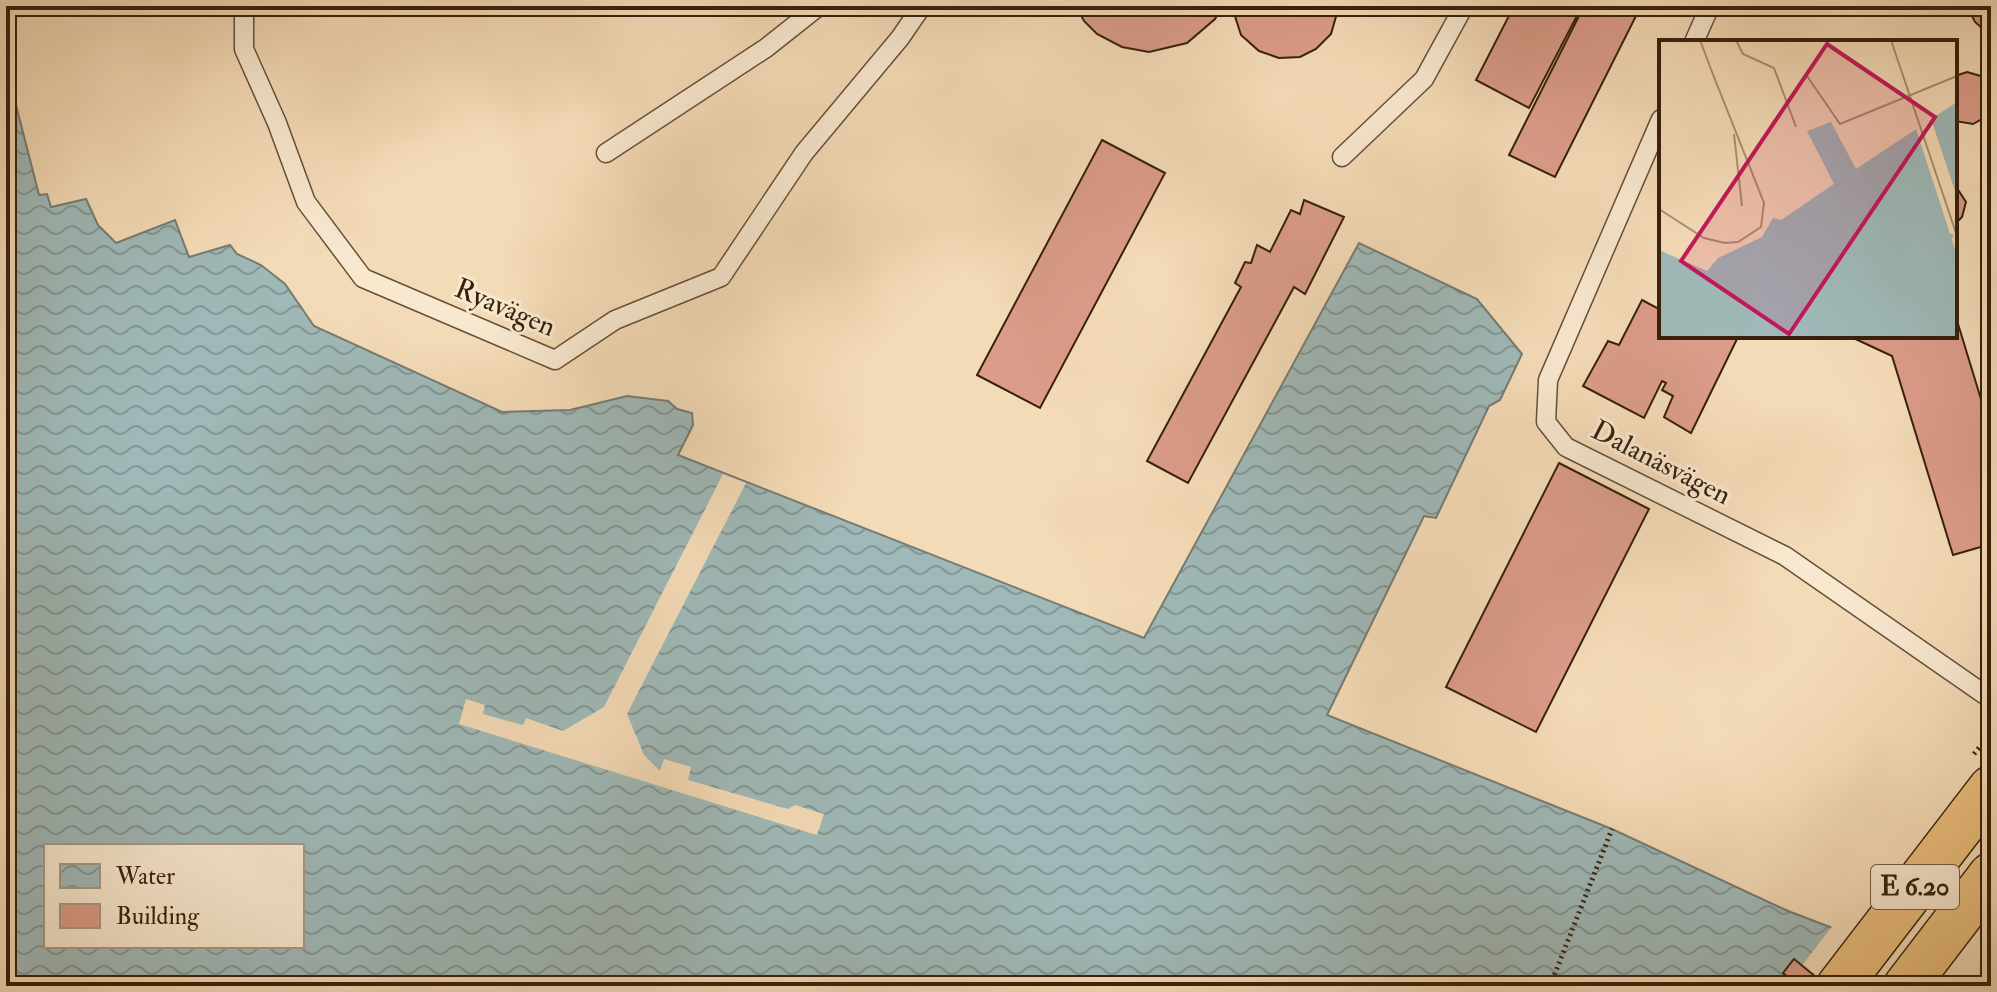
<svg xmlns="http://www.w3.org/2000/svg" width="1997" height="992" viewBox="0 0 1997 992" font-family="'IM FELL Double Pica',serif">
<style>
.water{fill:url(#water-waves);stroke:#767c73;stroke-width:2;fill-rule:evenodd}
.pier{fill:#f4dbb7}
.building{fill:#db9c89;stroke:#38200c;stroke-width:2}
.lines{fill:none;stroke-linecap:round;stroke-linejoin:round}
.service-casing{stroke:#674f37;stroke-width:21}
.trunk-casing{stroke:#38200c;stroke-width:47}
.path{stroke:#38200c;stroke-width:5;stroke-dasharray:2 4;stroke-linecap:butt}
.service{stroke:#f8e8d0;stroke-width:18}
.trunk{stroke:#eabe7c;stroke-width:44}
.labels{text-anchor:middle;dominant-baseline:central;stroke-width:6;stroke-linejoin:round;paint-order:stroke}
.shield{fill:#f8e8d0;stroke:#725c47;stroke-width:2}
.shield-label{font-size:26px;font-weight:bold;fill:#38200c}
.street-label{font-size:28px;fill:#38200c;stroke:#f8e8d0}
.inset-river{fill:none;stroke:#9fb9b8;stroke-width:4}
.inset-road{fill:none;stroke:#a99073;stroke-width:2}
.view{fill:#c2185b;fill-opacity:0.15;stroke:#c2185b;stroke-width:4}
.inset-edge{fill:none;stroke:#38200c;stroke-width:4}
</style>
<defs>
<pattern id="water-waves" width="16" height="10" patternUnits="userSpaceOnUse" patternTransform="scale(2)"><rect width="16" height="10" fill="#9fb9b8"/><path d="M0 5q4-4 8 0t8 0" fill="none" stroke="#839694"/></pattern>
</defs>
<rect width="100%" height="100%" fill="#f4dbb7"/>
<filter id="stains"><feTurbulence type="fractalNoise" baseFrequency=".0025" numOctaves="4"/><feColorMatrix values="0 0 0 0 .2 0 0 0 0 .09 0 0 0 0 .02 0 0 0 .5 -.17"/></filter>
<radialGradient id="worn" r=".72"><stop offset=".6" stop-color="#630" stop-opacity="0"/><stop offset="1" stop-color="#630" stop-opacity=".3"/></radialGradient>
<path class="water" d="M6 66 39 195 47 194 51 207 86 199 98 225 116 243 175 220 189 257 230 245 237 254 261 265 285 284 314 326 502 412 570 410 627 396 668 401 677 409 692 413 693 425 678 455 1144 638 1359 243 1477 299 1522 354 1500 400 1489 406 1436 518 1424 516 1327 715 1612 829 1788 911 1984 986H6ZM46 846H302V946H46Z"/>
<path class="pier" d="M723 474 746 483 627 714 644 755 660 771 664 759 691 767 688 780 788 809 795 805 824 814 817 835 459 724 466 699 485 705 483 714 523 725 526 718 563 731 604 707Z
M1834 924 1965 974 1956 986H1786Z"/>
<path class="building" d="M1076 6H1222L1215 19 1187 43 1149 52 1122 47 1097 34 1084 21Z
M1234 6H1339L1331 34 1316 49 1300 57 1279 58 1259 51 1241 35 1234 13Z
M1514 6H1582L1529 108 1476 80Z
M1584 6H1641L1555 177 1509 155Z
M1967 6H1991V36L1975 22Z
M1967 72 1984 77 1991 85V110L1987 116 1973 124 1955 121V76Z
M1102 140 1165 173 1040 408 977 375Z
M1955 185 1966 202 1962 217 1955 224Z
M1304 200 1344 217 1305 294 1294 287 1188 483 1147 461 1241 287 1235 283 1245 262 1251 263 1257 245 1270 252 1291 210 1300 214Z
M1642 300 1661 310V336L1738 337 1691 433 1664 417 1673 396 1662 390 1666 383 1662 381 1644 418 1583 386 1608 341 1619 345Z
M1955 314 1991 432V544L1953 555 1892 356 1849 336H1955Z
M1559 463 1649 509 1536 732 1446 687Z
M1794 959 1827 986H1799L1783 973Z"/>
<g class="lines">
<defs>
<path id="service" d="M244 6V49L277 123 306 202 363 278 555 360 615 320 721 277 804 153 900 38 922 6
M1694 42 1709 8
M1661 119 1548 380 1546 422 1566 447 1785 556 1991 699
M606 153 766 48 819 6
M1342 157 1424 79 1464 6"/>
<path id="trunk" d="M1839 986 1991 788
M1906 986 1991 875"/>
</defs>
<use href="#service" class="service-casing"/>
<use href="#trunk" class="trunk-casing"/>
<path class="path" d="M1974 754 1991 733
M1550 986 1612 829"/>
<use href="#service" class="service"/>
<use href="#trunk" class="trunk"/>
</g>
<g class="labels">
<rect class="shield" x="1871" y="865" width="88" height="44" rx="6"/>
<g class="shield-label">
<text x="1915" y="887">E 6.20</text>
</g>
<g class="street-label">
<text transform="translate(505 308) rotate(23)">Ryavägen</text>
<text transform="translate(1661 463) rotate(27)">Dalanäsvägen</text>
</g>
</g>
<g transform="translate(1659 40)">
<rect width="298" height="298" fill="#f4dbb7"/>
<path d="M298 62V298H0V210L48 231 59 218 103 197 114 178 122 180 175 144 148 91 172 82 197 129Z" fill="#9fb9b8"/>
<path d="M271 76 298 157V215L256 86Z" fill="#f4dbb7"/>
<path class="inset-river" d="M138 298 294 195M183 298 298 228M190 298 298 231M197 298 298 233"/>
<path class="inset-road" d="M41 0 58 45M77 0 84 14 115 28 137 87M232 0 298 196M148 36 181 84 298 36M75 94 83 166M0 169 45 198 66 203 79 202 102 187 105 163 57 42"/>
<path class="view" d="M168 4 276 77 130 294 22 221Z"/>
<rect width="298" height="298" class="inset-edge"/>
</g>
<rect width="1997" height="992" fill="none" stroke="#f4dbb7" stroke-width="32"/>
<rect x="8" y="8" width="1981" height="976" fill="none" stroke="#38200c" stroke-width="4"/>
<rect x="16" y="16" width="1965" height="960" fill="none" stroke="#38200c" stroke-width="2"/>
<rect x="44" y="844" width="260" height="104" fill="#f8e8d0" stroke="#ab9882" stroke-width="2"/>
<rect x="60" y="864" width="40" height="24" fill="url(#water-waves)" stroke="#ab9882" stroke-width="2"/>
<text x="116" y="884" font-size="24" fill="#38200c">Water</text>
<rect x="60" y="904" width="40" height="24" fill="#db9c89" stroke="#ab9882" stroke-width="2"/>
<text x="116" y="924" font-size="24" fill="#38200c">Building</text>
<rect width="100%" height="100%" filter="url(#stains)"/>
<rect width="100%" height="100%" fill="url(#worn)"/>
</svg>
